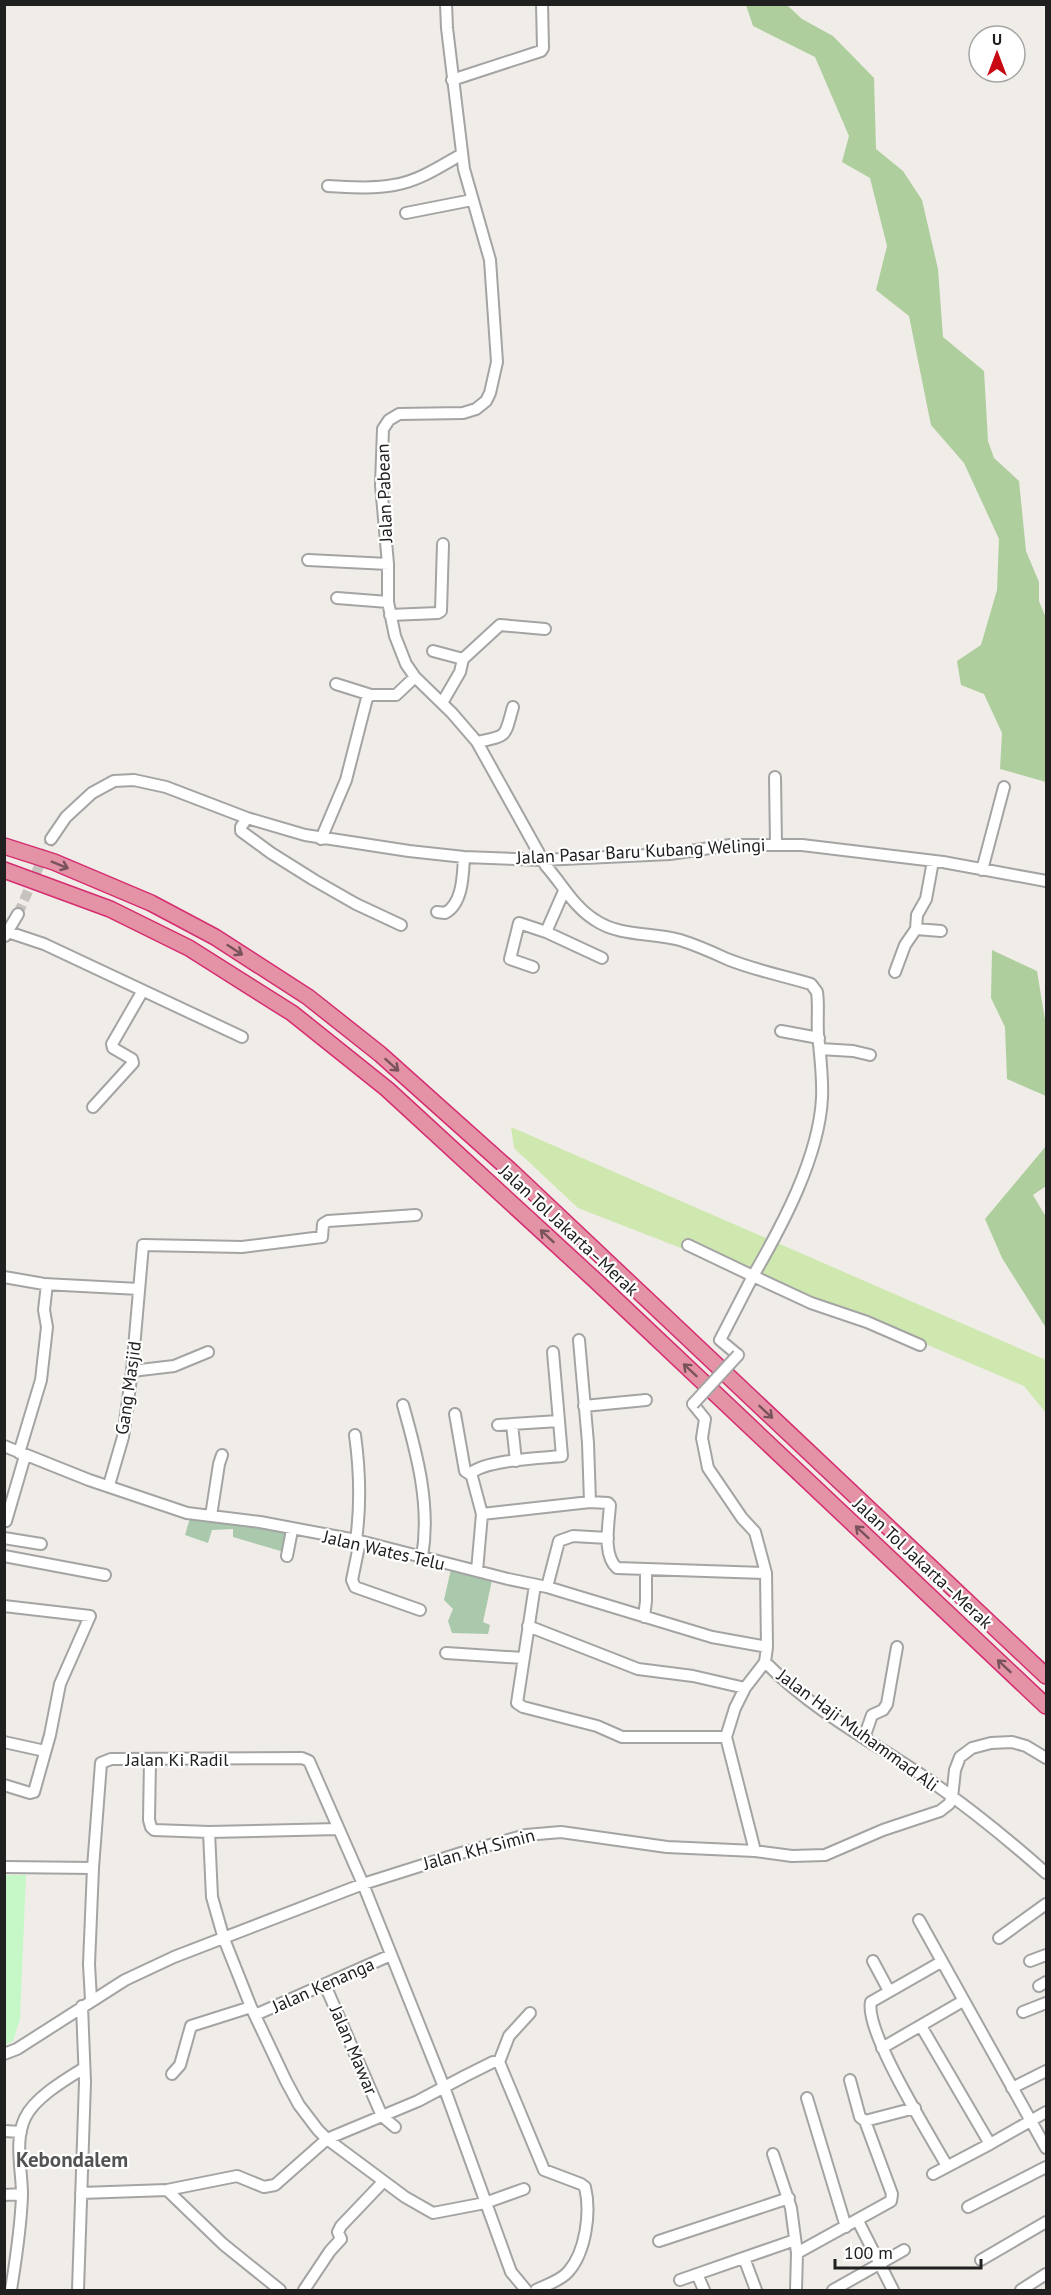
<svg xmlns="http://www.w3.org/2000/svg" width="1051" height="2295" viewBox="0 0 1051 2295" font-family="'PT Sans',sans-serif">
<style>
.grass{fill:#cee8af}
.forest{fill:#aece9d}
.cemetery{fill:#a9c8ac}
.park{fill:#c6f8c7}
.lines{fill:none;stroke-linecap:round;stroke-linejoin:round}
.minor-tunnel{stroke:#c6c3bf;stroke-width:10;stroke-dasharray:10 5;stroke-linecap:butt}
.minor-casing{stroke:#a4a4a4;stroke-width:14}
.highway-casing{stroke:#d52d70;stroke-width:18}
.minor{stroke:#fff;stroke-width:10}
.highway{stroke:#e492a6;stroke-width:15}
.minor-bridge-casing{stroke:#a4a4a4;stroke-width:14;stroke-linecap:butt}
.minor-bridge{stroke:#fff;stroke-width:10}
.oneway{stroke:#78535c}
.labels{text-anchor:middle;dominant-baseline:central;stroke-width:4.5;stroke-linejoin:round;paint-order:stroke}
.street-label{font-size:18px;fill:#202020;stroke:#fff}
.quarter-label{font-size:21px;font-weight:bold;fill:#535353;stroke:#fff}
</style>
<rect width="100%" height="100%" fill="#f0ece7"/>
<path class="grass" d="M511 1127 1046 1360V1413L1024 1386 902 1334 578 1208 514 1148Z"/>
<path class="forest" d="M746 5H787L802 19 833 36 874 78 876 149 903 171 922 200 938 269 943 337 984 371 988 441 994 458 1019 481 1026 551 1039 582V601L1046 618V782L1000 769 1002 733 984 694 961 685 957 661 981 645 997 590 999 539 964 463 931 425 909 316 876 290 887 246 870 178 842 162 849 136 815 57 753 26Z
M992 950 1037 971 1046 1026V1096L1007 1079 1005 1027 991 998Z
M1046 1146V1186L1033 1195 1046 1217V1328L1002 1258 985 1219Z"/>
<path class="cemetery" d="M190 1518H211L289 1533 284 1552 233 1537V1529L212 1530 208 1543 185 1535Z
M451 1569 492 1580 483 1622 490 1625 488 1634 452 1633 448 1621 453 1609 444 1600Z"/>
<path class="park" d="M5 1875H26L20 2019 13 2041 5 2045Z"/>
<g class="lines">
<path class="minor-tunnel" d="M18 914 51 839"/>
<defs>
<path id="minor" d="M446 4 447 28 464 169 490 260 497 362 490 393 486 401 476 409 463 413 399 414 389 420 383 429 381 485 388 564V602L395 636 406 664 415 677 452 713 477 742 546 866C563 885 573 906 595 920 620 937 652 932 680 940 696 945 712 952 727 959 754 970 784 976 811 984L817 992C819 1006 817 1020 818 1034 820 1055 823 1076 822 1098 819 1157 782 1226 753 1276L688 1245
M452 80 541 51 543 48 542 4
M328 186C350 187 372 189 394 185 419 181 441 166 462 154
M406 213 472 200
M308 560 388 564
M337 598 388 602
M390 615 438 613 441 611 443 544
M433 651 463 659 460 672 442 703
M463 659 500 625 545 629
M336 684 371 695
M477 742C509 735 504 738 513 707
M775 777 776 845
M247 818 241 827V831L271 853 314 880 356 904 401 925
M51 839 66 817 92 793 114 781 134 780 166 787 247 818 305 835 409 851 464 857 542 860 670 854 730 845H802L943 862 1046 881
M321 839 346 780 367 698 371 695H396L415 677
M933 861 926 899 917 915 916 929 941 931
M982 870 1004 787
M437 912 445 913C463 904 463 874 464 857
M8 932 44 944 242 1037
M546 932 602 958
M5 936 18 914
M533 967 510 959 519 923 546 932 564 891
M895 972 905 945 916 929
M781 1031 819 1038
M820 1049 853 1051 870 1055
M93 1107 133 1063 132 1059 113 1048 112 1044 142 992
M4 1277 44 1284 139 1289
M579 1340 588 1443 590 1502
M553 1352 559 1421
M738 1355 720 1340 753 1276 811 1303 867 1322 920 1345
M132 1371 174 1366 208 1352
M693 1404 705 1419 702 1438 708 1468 742 1518 755 1532 766 1573 767 1647 765 1662 745 1688 735 1708 726 1737 755 1851
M403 1405C417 1454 431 1506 422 1557
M584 1406 646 1400
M455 1414 465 1471 471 1475
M512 1424 516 1461
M355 1435C360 1471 361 1504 356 1540
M4 1446 89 1480 187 1513 260 1522 356 1540 508 1579 547 1587 712 1637 767 1647
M19 1453 41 1380 47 1327 44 1310 47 1284
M109 1485 123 1437 132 1371 143 1245 242 1247 322 1237 323 1224 328 1221 416 1215
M482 1514 590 1502 608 1503 610 1505C609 1523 602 1555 617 1568L766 1573
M211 1516 219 1464 222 1455
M6 1521 25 1456
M4 1538 41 1544
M360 1541 352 1580 355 1587 420 1610
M4 1556 105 1575
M287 1556 292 1530
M477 1571 482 1514 471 1473C487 1460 540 1458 562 1456L559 1421 498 1425
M535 1585 517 1703 523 1707 597 1726 622 1737H726
M547 1587 559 1541 573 1536 608 1538
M4 1606 90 1616 60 1684 50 1735 34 1792 30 1793 4 1785
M644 1617 646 1601V1569
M528 1626 638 1669 693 1676 745 1688
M446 1653 523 1658
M765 1662C813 1711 876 1744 932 1782 972 1810 1010 1841 1046 1873
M864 1738 872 1715 883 1710 887 1704 897 1647
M4 1742 45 1751
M150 1760 149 1820 151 1827 154 1830 209 1832 338 1829
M209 1832 212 1897 224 1939 251 2007 286 2081 299 2105 318 2130 327 2139 405 2197 433 2213 485 2203 524 2189
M4 1867 93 1868
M919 1920 1046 2148
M999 1938 1046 1904
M873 1961 889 1991
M1030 1961 1046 1955
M941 1962 871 2002C864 2031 931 2137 947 2166
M325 1985 382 2116 395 2127
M1039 1986 1046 1982
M91 2000 89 1964 93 1868 101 1763 111 1759 302 1758 309 1761 363 1884 444 2087 511 2272 526 2290
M1023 2012 1046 2003
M255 2015 391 1955
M921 2026 990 2144 1046 2112
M882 2048 963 2001
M4 2054 17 2049 125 1980 174 1957 363 1884 461 1853 526 1835 561 1832 667 1847 755 1851 792 1856 825 1855 883 1830 940 1811 949 1804 952 1798 955 1770 960 1757 972 1748 991 1743 1012 1742 1026 1746 1046 1758
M499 2062 509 2036 530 2013
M172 2074 180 2065 191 2026 251 2007
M850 2080 860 2117 865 2121 915 2108
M1012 2088 1046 2071
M807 2098 846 2227
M4 2131 21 2132
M773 2154 791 2208 797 2253 796 2290
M933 2174 990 2144
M167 2190 223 2244 280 2290
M81 2193 167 2190 237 2176 264 2187 275 2185 327 2139 418 2101 465 2076 493 2062H499L544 2170 581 2184 585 2187C591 2212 586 2252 568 2272 560 2281 546 2285 536 2290
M4 2195 22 2194
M968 2207 1046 2167
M858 2221 893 2290
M659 2241 789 2198
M797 2253 891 2201 892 2194 865 2121
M744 2258 756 2290
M981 2260 1046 2222
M697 2274 704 2290
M680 2280 795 2240
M11 2290C16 2258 21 2228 22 2195 22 2170 14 2141 25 2118 34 2098 66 2079 84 2068
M78 2290 85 2082 82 2006
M304 2290 330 2251 341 2239 338 2232 341 2226 383 2182
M833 2290 904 2250
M1021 2290 1046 2274"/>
<path id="highway" d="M4 846 54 862 151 903 215 937 308 997 380 1054 512 1172 1046 1676
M4 870 110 909 189 948 292 1013 387 1089 596 1281 1046 1706"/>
</defs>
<use href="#minor" class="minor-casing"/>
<use href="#highway" class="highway-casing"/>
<use href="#minor" class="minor"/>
<use href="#highway" class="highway"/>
<defs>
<path id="minor-bridge" d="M693 1404 738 1355"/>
</defs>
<use href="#minor-bridge" class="minor-bridge-casing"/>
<use href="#minor-bridge" class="minor-bridge"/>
</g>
<defs><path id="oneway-shaft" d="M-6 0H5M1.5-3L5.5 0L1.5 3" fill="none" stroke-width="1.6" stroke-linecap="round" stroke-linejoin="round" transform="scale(1.5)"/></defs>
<g class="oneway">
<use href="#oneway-shaft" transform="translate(60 865) rotate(22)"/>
<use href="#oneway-shaft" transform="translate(235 950) rotate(33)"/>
<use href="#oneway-shaft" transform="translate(392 1065) rotate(42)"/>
<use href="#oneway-shaft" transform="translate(547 1236) rotate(-137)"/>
<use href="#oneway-shaft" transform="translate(690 1370) rotate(-137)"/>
<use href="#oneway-shaft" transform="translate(766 1412) rotate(43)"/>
<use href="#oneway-shaft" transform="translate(862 1532) rotate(-137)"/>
<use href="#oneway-shaft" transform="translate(1004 1666) rotate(-137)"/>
</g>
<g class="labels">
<g class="street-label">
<text transform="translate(384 493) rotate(-92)">Jalan Pabean</text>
<text transform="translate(641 851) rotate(-3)">Jalan Pasar Baru Kubang Welingi</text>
<text transform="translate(569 1230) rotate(43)">Jalan Tol Jakarta–Merak</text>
<text transform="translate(128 1388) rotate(-82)">Gang Masjid</text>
<text transform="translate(384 1550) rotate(13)">Jalan Wates Telu</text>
<text transform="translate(923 1563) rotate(43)">Jalan Tol Jakarta–Merak</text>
<text transform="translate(858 1730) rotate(36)">Jalan Haji Muhammad Ali</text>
<text x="177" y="1759">Jalan Ki Radil</text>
<text transform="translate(479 1849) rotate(-15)">Jalan KH Simin</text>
<text transform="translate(323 1985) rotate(-24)">Jalan Kenanga</text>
<text transform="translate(354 2050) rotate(67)">Jalan Mawar</text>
</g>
<g class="quarter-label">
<text x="72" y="2159">Kebondalem</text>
</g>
</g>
<rect width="1051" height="2295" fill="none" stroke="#202020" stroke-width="12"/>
<g transform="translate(997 54)"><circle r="28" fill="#ffffff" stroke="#a6a6a6" stroke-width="1.5"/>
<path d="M0-4.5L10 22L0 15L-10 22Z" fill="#c80813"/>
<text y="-9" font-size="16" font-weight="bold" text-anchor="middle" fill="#202020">U</text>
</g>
<path d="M835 2259v9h146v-9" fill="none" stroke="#202020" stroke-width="3"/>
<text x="844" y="2259" font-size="18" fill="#202020" stroke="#ffffff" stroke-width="4.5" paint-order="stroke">100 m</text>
</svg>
